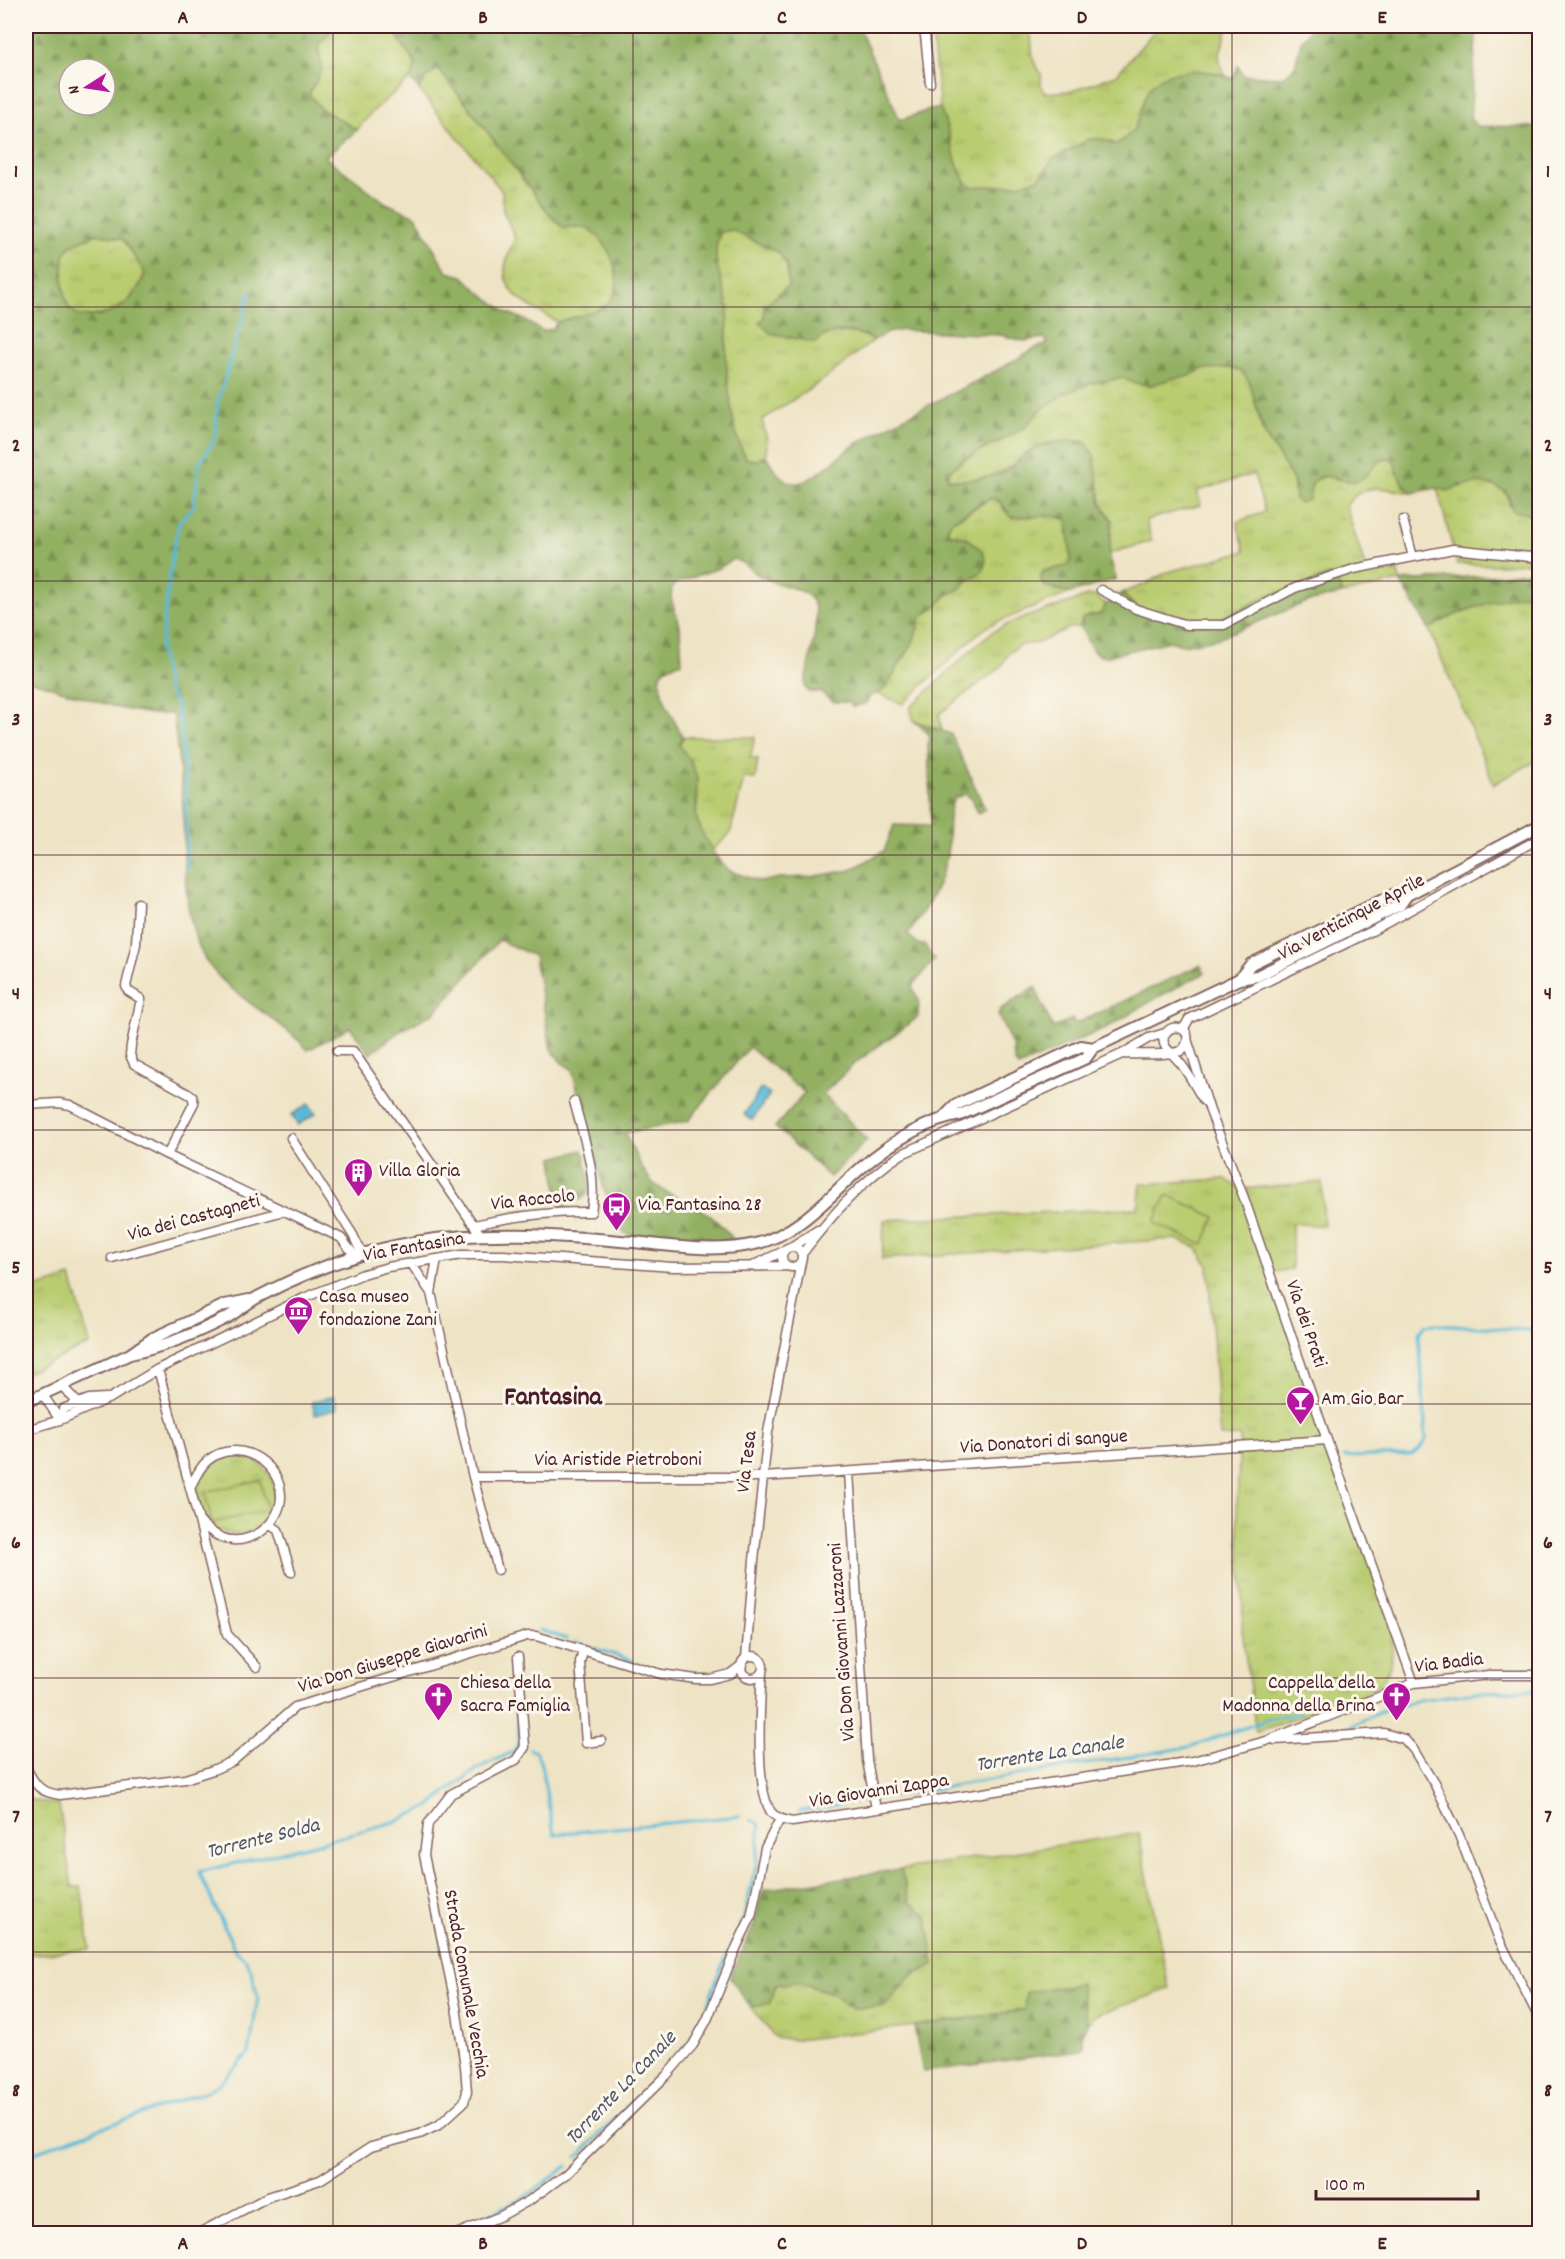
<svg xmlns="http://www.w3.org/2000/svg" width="1565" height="2259" viewBox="0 0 1565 2259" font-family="Dekko,sans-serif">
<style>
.grass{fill:url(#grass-tufts);stroke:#82764e;stroke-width:1.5}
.forest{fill:url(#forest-firs);stroke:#6e6846;stroke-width:1.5;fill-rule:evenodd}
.pitch{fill:#b9cc70;stroke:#82764e;stroke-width:1.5}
.water{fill:#58bad7;stroke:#516c81;stroke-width:1.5}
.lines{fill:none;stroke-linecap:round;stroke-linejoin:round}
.stream{stroke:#58bad7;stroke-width:3}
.minor-casing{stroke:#836461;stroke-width:11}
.tertiary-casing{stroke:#836461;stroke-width:14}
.minor{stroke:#fff;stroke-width:8}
.tertiary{stroke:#fff;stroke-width:10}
.grid{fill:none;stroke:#4a1f2b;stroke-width:1.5;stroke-opacity:0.55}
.labels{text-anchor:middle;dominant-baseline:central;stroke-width:6;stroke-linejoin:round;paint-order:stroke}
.street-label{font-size:20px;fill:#4a1f2b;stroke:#fbf7ec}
.poi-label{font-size:20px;fill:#4a1f2b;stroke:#fbf7ec;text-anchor:start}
.water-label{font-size:21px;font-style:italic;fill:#4f5567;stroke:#fbf7ec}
.district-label{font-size:26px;font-weight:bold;fill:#4a1f2b;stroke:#fbf7ec}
.neatline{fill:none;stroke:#4a1f2b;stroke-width:2}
.grid-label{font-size:20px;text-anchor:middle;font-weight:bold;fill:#4a1f2b}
</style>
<defs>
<pattern id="grass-tufts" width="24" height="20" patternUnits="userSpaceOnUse" patternTransform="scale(1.5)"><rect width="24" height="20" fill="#b9cc70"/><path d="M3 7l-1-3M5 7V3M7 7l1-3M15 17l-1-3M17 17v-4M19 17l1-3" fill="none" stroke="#a1af61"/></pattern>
<pattern id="forest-firs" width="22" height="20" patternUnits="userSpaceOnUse" patternTransform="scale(1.5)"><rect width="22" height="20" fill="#92b062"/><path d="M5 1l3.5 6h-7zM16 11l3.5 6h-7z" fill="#798f51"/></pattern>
</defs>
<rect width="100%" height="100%" fill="#fbf7ec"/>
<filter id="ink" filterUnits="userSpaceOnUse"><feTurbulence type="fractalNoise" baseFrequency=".0167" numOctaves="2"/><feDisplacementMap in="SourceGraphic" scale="12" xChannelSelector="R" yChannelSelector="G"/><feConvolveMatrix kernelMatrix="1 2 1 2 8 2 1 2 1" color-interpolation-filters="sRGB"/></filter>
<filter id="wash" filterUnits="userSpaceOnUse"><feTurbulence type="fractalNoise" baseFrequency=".008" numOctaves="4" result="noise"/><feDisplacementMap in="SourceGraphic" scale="24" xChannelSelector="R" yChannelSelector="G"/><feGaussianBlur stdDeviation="1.35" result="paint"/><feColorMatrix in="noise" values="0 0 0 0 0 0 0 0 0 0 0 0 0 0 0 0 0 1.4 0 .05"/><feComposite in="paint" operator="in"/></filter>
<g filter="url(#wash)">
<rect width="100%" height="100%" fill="#eee3c4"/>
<path class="grass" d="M335 26H390L416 64 410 79 372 112 357 130 321 109 309 94 322 69 318 45Z
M931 26H1004L1010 28 1030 26 1033 60 1041 74V85L1044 93 1072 91 1116 75 1159 26H1226C1228 48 1211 49 1225 75L1213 72 1140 116 1131 136 1116 144 1102 140 1053 159 1039 179 1014 185 971 187 962 177 956 166 949 134 940 108Z
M438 69 464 101 550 215 563 228C572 227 584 225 591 230 611 244 629 287 606 305 593 314 572 317 557 322 537 309 502 297 505 268 506 258 512 247 515 237L503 211 502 191 419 90 425 79Z
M731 230 779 252 787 265 788 286 766 306 821 337C838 330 858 331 874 340L822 381 762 420 767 440 766 455 758 460 747 459C732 439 727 381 726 355 725 340 729 324 728 309 725 282 707 258 721 232Z
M97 234 123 239 145 272C137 297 119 315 92 316 83 317 78 317 71 310 64 303 63 284 63 274 63 266 62 255 69 248 77 240 88 239 97 234Z
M1218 368C1225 368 1234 367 1241 371 1256 382 1256 415 1263 432 1272 451 1297 470 1294 493L1311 486 1314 481 1326 476 1340 480 1368 473C1373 464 1381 459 1392 458L1403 485 1412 493C1385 489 1364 480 1346 506L1366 570 1398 572 1400 581 1342 594 1338 583C1316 585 1293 588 1272 594 1247 602 1225 626 1198 625L1136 608 1122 593 1146 584 1165 573 1245 551 1237 522 1265 512 1254 474 1197 491 1201 505 1146 520 1152 541 1109 554 1112 520 1101 503 1094 455 1031 450C1005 476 982 482 946 479L951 469 967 458 1023 429 1041 410 1065 393 1092 383 1123 378 1134 383 1151 385 1174 378 1189 376 1202 369Z
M1480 483C1496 486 1509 487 1509 505L1539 517V562L1501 565 1457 564 1437 488C1451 492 1465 484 1480 483Z
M990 499 999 500 1002 507 1011 517 1053 516 1067 519 1071 560 1068 566 1044 571 1041 575V581L1057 590 1070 593 990 625 976 635 903 704 878 694 887 686 898 665 905 657 913 642 921 617 939 604 945 596 959 589 967 581 975 577 973 544 967 538 948 533V527L951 522Z
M1539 591V759L1494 784 1429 629C1460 608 1502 599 1539 591Z
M1088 596H1095L1106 604 1101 614 1093 615 1082 619 1080 627 1069 628 1038 643 1019 645 1008 654 1000 668 939 714 942 730 914 721 910 708 982 640 994 631 1017 620Z
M683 737H755L750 758 758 759 755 779 744 778 730 834 712 850 703 835 696 817 698 797 679 745Z
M1226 1179 1240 1189 1322 1182 1324 1226 1292 1223V1269L1269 1273 1393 1632C1392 1663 1392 1680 1363 1695L1256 1732 1242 1630 1243 1599 1237 1507 1240 1436 1220 1437 1208 1265 1196 1247 1176 1239 882 1259 884 1220 1138 1208 1141 1184Z
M71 1277 90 1344 26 1373V1291Z
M197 1495a39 39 0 1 1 78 0a39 39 0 1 1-78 0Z
M26 1799 59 1805 72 1887H81L90 1949 26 1955Z
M1139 1833 1169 1989 1094 2016 1087 2024 1080 1984 1025 2010 914 2026 794 2040 775 2037 751 2008 770 2003 776 1985 796 1981 832 1993 851 2008 884 2007 909 1978 934 1964 927 1916 909 1901 901 1869Z"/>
<path class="forest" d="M26 26H335L318 45 322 69 309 94 321 109 357 130 325 157 386 203 416 216 447 272 463 276 477 290 508 313 521 318 542 331 553 329 557 322C572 317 593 314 606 305 629 287 611 244 591 230 584 225 572 227 563 228L550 215 464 101 438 69 425 79 419 90 410 79 416 64 390 26H858L900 120 926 111 940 108C943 117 947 126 949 135 955 155 956 171 971 187L1014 185 1039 179 1053 159 1089 139H1102L1116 144C1144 129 1136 113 1149 89 1163 65 1212 68 1233 79L1238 66 1243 75 1284 77 1295 66 1301 41 1312 26H1477L1470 118 1476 126 1539 127V517L1514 511 1509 505V496L1505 491 1494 486 1480 483 1460 486 1447 491 1437 488 1412 493C1405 487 1400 481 1397 472 1395 466 1396 463 1391 458 1372 459 1372 477 1356 481 1342 484 1326 469 1314 481 1310 485 1310 494 1309 500L1299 503 1295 499 1293 479 1264 433 1249 381 1241 371 1231 368 1202 369 1189 376 1174 378 1151 385 1134 383 1123 378 1092 383 1065 393 1041 410 1023 429 967 458 951 469 947 479C963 481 986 479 1002 473 1014 469 1020 457 1031 450 1045 441 1068 440 1085 441L1094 455 1101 503 1112 520 1109 554 1116 579 1070 593 1045 586 1041 581V575L1044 571 1067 566 1071 560 1067 519 1053 516 1011 517 999 500 990 499 981 503 951 522 948 527V533L967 538 982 551 986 561 983 571 967 581 959 589 945 596 939 604 921 617 913 642 887 686 878 694 871 695 866 703 853 707 849 702C831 702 836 705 821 692H809L805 687C805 663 831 605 803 592 791 586 776 584 764 578 752 573 746 562 733 559L719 568 679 582 672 587 671 598 680 629 682 662C676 664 668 666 664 670 651 682 676 724 683 737L679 745 690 760 697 778 696 817 703 835 715 855 730 871 761 882 779 878 810 877 851 870 884 851 894 825 931 826 928 741H931L929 734 914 721 951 734 985 809 978 813 972 799 965 794 954 798C945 817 951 839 946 859 940 888 924 910 908 935L920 945H925L931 956 935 959 912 987 919 1001 918 1017 854 1064 823 1094 867 1140 830 1177 775 1127 805 1093 749 1047 688 1121 625 1133C633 1149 640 1168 652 1182 664 1194 682 1198 696 1206 711 1214 723 1227 734 1240L717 1242 634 1237 623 1232 604 1190 572 1069 562 1063 551 1049 534 956 499 940 435 1012 400 1031 370 1054 350 1027 308 1050C280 1019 240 1002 213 970 180 932 185 855 183 806 181 776 177 745 173 714H152L118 708 26 679ZM69 69H105V105H69ZM731 230 778 252 787 265 788 286 766 305 764 304V319L759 321 770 333 816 343C829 326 858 331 874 340L887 333 902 330 1000 335 1024 341 1044 338 1047 341 1046 345C1033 347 1026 354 1014 361 1003 367 992 373 982 378 938 402 893 420 852 447 838 456 814 481 798 483 782 485 772 466 766 455L758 460 747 459C732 439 727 381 726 355 725 340 729 324 728 309 725 282 707 258 721 232ZM97 234 123 239 145 273C137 297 119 315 92 316 83 317 78 316 71 310 64 303 63 284 63 274 63 266 62 255 69 248 77 240 88 239 97 234Z
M1539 570V591C1502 599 1460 608 1429 629L1400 581 1503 575Z
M1329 575 1338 583 1342 594 1307 602 1216 639 1182 645 1170 641 1108 656 1099 655 1093 651 1080 627 1082 619 1088 616 1101 614 1106 604 1114 601 1122 593 1136 608 1170 620 1208 625 1270 595 1297 588Z
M1200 965 1205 973 1160 996 1108 1027 1018 1067 1014 1060 1013 1047 998 1015 1001 1009 1035 987 1053 1028 1072 1019 1075 1024Z
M583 1150C586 1163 596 1189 583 1198 579 1200 573 1201 568 1203L566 1208H559L553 1158Z
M901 1869 909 1901 927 1916 934 1964 909 1978 884 2007 851 2008 832 1993 797 1982 776 1985 770 2003 751 2008 730 1978 754 1925 763 1890Z
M1080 1984 1087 2024 1082 2036 1084 2045 1081 2050 923 2072 914 2026 1024 2010 1026 1992Z"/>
<path class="pitch" d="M1167 1195 1215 1217 1203 1245 1154 1223Z
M260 1480 267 1510 212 1523 205 1492Z"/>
<path class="water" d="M761 1088 770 1094 752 1120 744 1115Z
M309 1104 316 1113 298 1125 291 1115Z
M334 1396 337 1409 315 1415 312 1402Z"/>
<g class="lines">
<path class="stream" d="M187 869 186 790 180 723 176 704 168 691 160 652 173 549 180 521 194 506 199 464 216 437 217 405 250 293
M1344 1457 1412 1455 1420 1449 1426 1439 1419 1333 1425 1325 1435 1324 1540 1331
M540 1630 567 1639
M576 1642 633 1661
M1349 1727 1378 1713 1418 1700 1478 1692 1540 1690
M530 1749 537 1753 541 1765 554 1834 740 1816
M449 1790 480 1767 513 1752 518 1745 519 1738 512 1663
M800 1811 1189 1747 1276 1717 1301 1713
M26 2155 206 2091 219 2084 249 2053 258 1997 251 1970 246 1960 235 1950 199 1872 315 1844 397 1821 430 1806 446 1792
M577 2157 671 2063 690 2041 706 2009 720 1970 742 1925 756 1866 760 1825 751 1820
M441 2234 499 2210 526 2196 568 2166"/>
</g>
</g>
<g filter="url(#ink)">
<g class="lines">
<defs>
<path id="minor" d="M924 26 930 83
M1403 520 1413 557
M1101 590 1136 609 1187 625H1224L1295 588 1354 569 1413 557 1453 549 1540 558
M138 903 136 944 126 986 128 991 141 999 131 1045 130 1055 134 1064 192 1096 194 1103 167 1155
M1183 1030 1189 1019 1372 931 1540 838
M1188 1042 1210 1111 1244 1198 1327 1440 1414 1683
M337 1051H353L480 1234
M1122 1054C1142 1054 1163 1056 1181 1051 1189 1044 1191 1031 1179 1028 1169 1025 1160 1036 1165 1046 1170 1053 1179 1060 1184 1068 1191 1078 1197 1090 1204 1101
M26 1105 59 1103 70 1105 167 1155 341 1238 355 1256
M291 1138 353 1235 362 1254
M474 1225C514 1216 549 1211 591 1212 598 1175 583 1136 574 1101
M782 1257a10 10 0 1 1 20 0a10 10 0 1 1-20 0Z
M791 1247 818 1230
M802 1254C831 1216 862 1180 902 1154L1122 1054 1149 1038 1165 1033
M112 1258 284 1211
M411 1263 431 1293 473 1477 498 1570
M756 1264 784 1251
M431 1293 437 1259
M158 1369 199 1521 227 1634 257 1667
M62 1386 78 1403
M43 1395 60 1420
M60 1420 63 1409 89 1399 106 1398
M26 1430 60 1420 112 1397 158 1369 304 1298 363 1274 388 1267 462 1255H503L673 1267 787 1266
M849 1472 867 1760 876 1809
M473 1477H763L1327 1440
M190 1488C195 1478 199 1468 207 1461 242 1431 298 1474 276 1515 269 1527 261 1534 248 1538 228 1545 213 1535 199 1521
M270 1525 278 1530 291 1572
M583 1652 580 1662 586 1743 601 1741
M741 1667a11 11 0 1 1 22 0a11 11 0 1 1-22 0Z
M746 1658 754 1560 768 1432 801 1262
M762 1672C760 1702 755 1788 771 1812 776 1818 784 1820 792 1822L1193 1761 1266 1741 1414 1683 1489 1675H1540
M1275 1740 1384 1733 1404 1739 1413 1749 1435 1785 1459 1835 1499 1939 1540 2020
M26 1768C36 1786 39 1792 60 1795L185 1779 213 1770 233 1761 295 1707 527 1636H536L661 1674 696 1679H710L730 1674 742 1665
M197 2234 268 2197 320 2180 371 2147 420 2134 439 2125 464 2102 467 2092 465 2066 456 2007 424 1855 428 1824 451 1794 516 1760 525 1747 518 1657
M456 2234 501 2216 530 2200 566 2174 666 2076 693 2045 707 2020 737 1946 751 1917 765 1848 780 1819"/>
<path id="tertiary" d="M1239 979 1251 964 1395 894 1407 895
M943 1118 956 1105 1081 1046 1093 1048
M130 1354C164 1347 197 1333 228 1317 238 1311 247 1303 258 1297 307 1271 362 1251 416 1242 488 1229 561 1236 633 1242 673 1246 716 1253 755 1244 799 1234 829 1196 861 1168 889 1144 924 1121 960 1115L1086 1058 1093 1048 1239 979 1257 976 1400 905 1407 895 1540 825
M26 1402 130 1354 153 1338 225 1305 249 1300"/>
</defs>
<use href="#minor" class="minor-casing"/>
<use href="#tertiary" class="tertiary-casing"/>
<use href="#minor" class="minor"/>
<use href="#tertiary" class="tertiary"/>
</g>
</g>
<path class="grid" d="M333 26V2234M633 26V2234M932 26V2234M1232 26V2234M26 307H1540M26 581H1540M26 855H1540M26 1130H1540M26 1404H1540M26 1678H1540M26 1952H1540"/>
<defs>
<symbol id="building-pin" viewBox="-11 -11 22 30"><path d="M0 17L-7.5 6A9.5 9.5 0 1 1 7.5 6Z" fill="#b5179e" stroke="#fbf7ec"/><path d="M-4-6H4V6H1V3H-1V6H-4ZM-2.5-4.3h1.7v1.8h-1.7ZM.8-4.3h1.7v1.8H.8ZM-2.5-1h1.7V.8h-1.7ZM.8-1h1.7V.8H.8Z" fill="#fff"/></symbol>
<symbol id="bus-pin" viewBox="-11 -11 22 30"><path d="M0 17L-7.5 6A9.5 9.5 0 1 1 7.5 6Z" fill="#b5179e" stroke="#fbf7ec"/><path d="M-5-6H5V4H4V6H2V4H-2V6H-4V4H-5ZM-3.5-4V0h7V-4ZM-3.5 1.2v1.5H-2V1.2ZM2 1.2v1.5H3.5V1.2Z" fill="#fff"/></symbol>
<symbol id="museum-pin" viewBox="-11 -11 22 30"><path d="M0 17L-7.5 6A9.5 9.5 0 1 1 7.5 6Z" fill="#b5179e" stroke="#fbf7ec"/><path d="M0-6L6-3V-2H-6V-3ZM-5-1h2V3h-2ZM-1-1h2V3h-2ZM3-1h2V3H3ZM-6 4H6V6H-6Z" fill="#fff"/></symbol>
<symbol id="bar-pin" viewBox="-11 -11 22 30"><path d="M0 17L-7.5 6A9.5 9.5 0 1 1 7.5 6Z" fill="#b5179e" stroke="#fbf7ec"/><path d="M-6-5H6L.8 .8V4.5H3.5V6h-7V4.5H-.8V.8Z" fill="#fff"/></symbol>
<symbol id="church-pin" viewBox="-11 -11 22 30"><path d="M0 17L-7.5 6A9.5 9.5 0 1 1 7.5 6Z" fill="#b5179e" stroke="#fbf7ec"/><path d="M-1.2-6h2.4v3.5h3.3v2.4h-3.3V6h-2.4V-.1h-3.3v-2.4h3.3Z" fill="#fff"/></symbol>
</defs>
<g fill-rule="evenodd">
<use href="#building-pin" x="342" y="1156" width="33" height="45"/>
<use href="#bus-pin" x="600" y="1190" width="33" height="45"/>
<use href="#museum-pin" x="282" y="1294" width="33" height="45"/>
<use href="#bar-pin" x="1284" y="1384" width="33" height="45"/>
<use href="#church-pin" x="422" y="1680" width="33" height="45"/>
<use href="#church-pin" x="1380" y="1680" width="33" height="45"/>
</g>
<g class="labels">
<g class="street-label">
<text transform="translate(1352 918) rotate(-28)">Via Venticinque Aprile</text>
<text transform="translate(533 1201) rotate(-6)">Via Roccolo</text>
<text transform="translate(194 1219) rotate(-15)">Via dei Castagneti</text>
<text transform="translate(414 1248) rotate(-10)">Via Fantasina</text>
<text transform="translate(1305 1324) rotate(71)">Via dei Prati</text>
<text transform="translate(1044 1443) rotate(-4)">Via Donatori di sangue</text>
<text x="618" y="1461">Via Aristide Pietroboni</text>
<text transform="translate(748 1462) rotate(-83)">Via Tesa</text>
<text transform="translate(843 1642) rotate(-94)">Via Don Giovanni Lazzaroni</text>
<text transform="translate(393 1660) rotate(-17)">Via Don Giuseppe Giavarini</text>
<text transform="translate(1449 1664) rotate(-7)">Via Badia</text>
<text transform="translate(879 1792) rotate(-9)">Via Giovanni Zappa</text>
<text transform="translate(465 1984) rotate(80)">Strada Comunale Vecchia</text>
</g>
<g class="poi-label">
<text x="379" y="1172">Villa Gloria</text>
<text x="638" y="1206">Via Fantasina 28</text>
<text x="319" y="1298">Casa museo<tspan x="319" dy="23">fondazione Zani</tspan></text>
<text x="1321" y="1400">Am Gio Bar</text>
<text x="460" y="1684">Chiesa della<tspan x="460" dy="23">Sacra Famiglia</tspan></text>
<text x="1375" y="1684" text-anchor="end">Cappella della<tspan x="1375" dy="23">Madonna della Brina</tspan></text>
</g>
<g class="water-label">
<text transform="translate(1050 1755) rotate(-9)">Torrente La Canale</text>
<text transform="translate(263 1840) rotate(-14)">Torrente Solda</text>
<text transform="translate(622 2089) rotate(-46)">Torrente La Canale</text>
</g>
<g class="district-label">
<text x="553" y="1398">Fantasina</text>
</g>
</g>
<rect width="1565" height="2259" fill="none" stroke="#fbf7ec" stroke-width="66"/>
<g transform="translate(87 87) rotate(258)"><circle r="28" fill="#fbf7ec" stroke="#b4a19f" stroke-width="1.5"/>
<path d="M0-4.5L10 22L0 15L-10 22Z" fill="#b5179e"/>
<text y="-9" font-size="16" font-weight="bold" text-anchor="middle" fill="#4a1f2b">N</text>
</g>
<path d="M1316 2190v9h162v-9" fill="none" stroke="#4a1f2b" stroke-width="3"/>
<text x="1325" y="2190" font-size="18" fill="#4a1f2b" stroke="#fbf7ec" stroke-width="4.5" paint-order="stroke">100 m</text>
<rect x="33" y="33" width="1499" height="2193" class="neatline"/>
<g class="grid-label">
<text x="183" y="23">A</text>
<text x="483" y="23">B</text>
<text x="782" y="23">C</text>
<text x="1082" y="23">D</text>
<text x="1382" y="23">E</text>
<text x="16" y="177">1</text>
<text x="1548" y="177">1</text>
<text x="16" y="451">2</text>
<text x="1548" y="451">2</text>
<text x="16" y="725">3</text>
<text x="1548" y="725">3</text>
<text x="16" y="999">4</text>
<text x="1548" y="999">4</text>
<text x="16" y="1273">5</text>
<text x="1548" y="1273">5</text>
<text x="16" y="1548">6</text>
<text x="1548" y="1548">6</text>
<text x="16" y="1822">7</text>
<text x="1548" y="1822">7</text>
<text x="16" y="2096">8</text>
<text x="1548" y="2096">8</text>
<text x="183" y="2249">A</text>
<text x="483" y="2249">B</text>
<text x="782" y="2249">C</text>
<text x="1082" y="2249">D</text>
<text x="1382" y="2249">E</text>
</g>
</svg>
